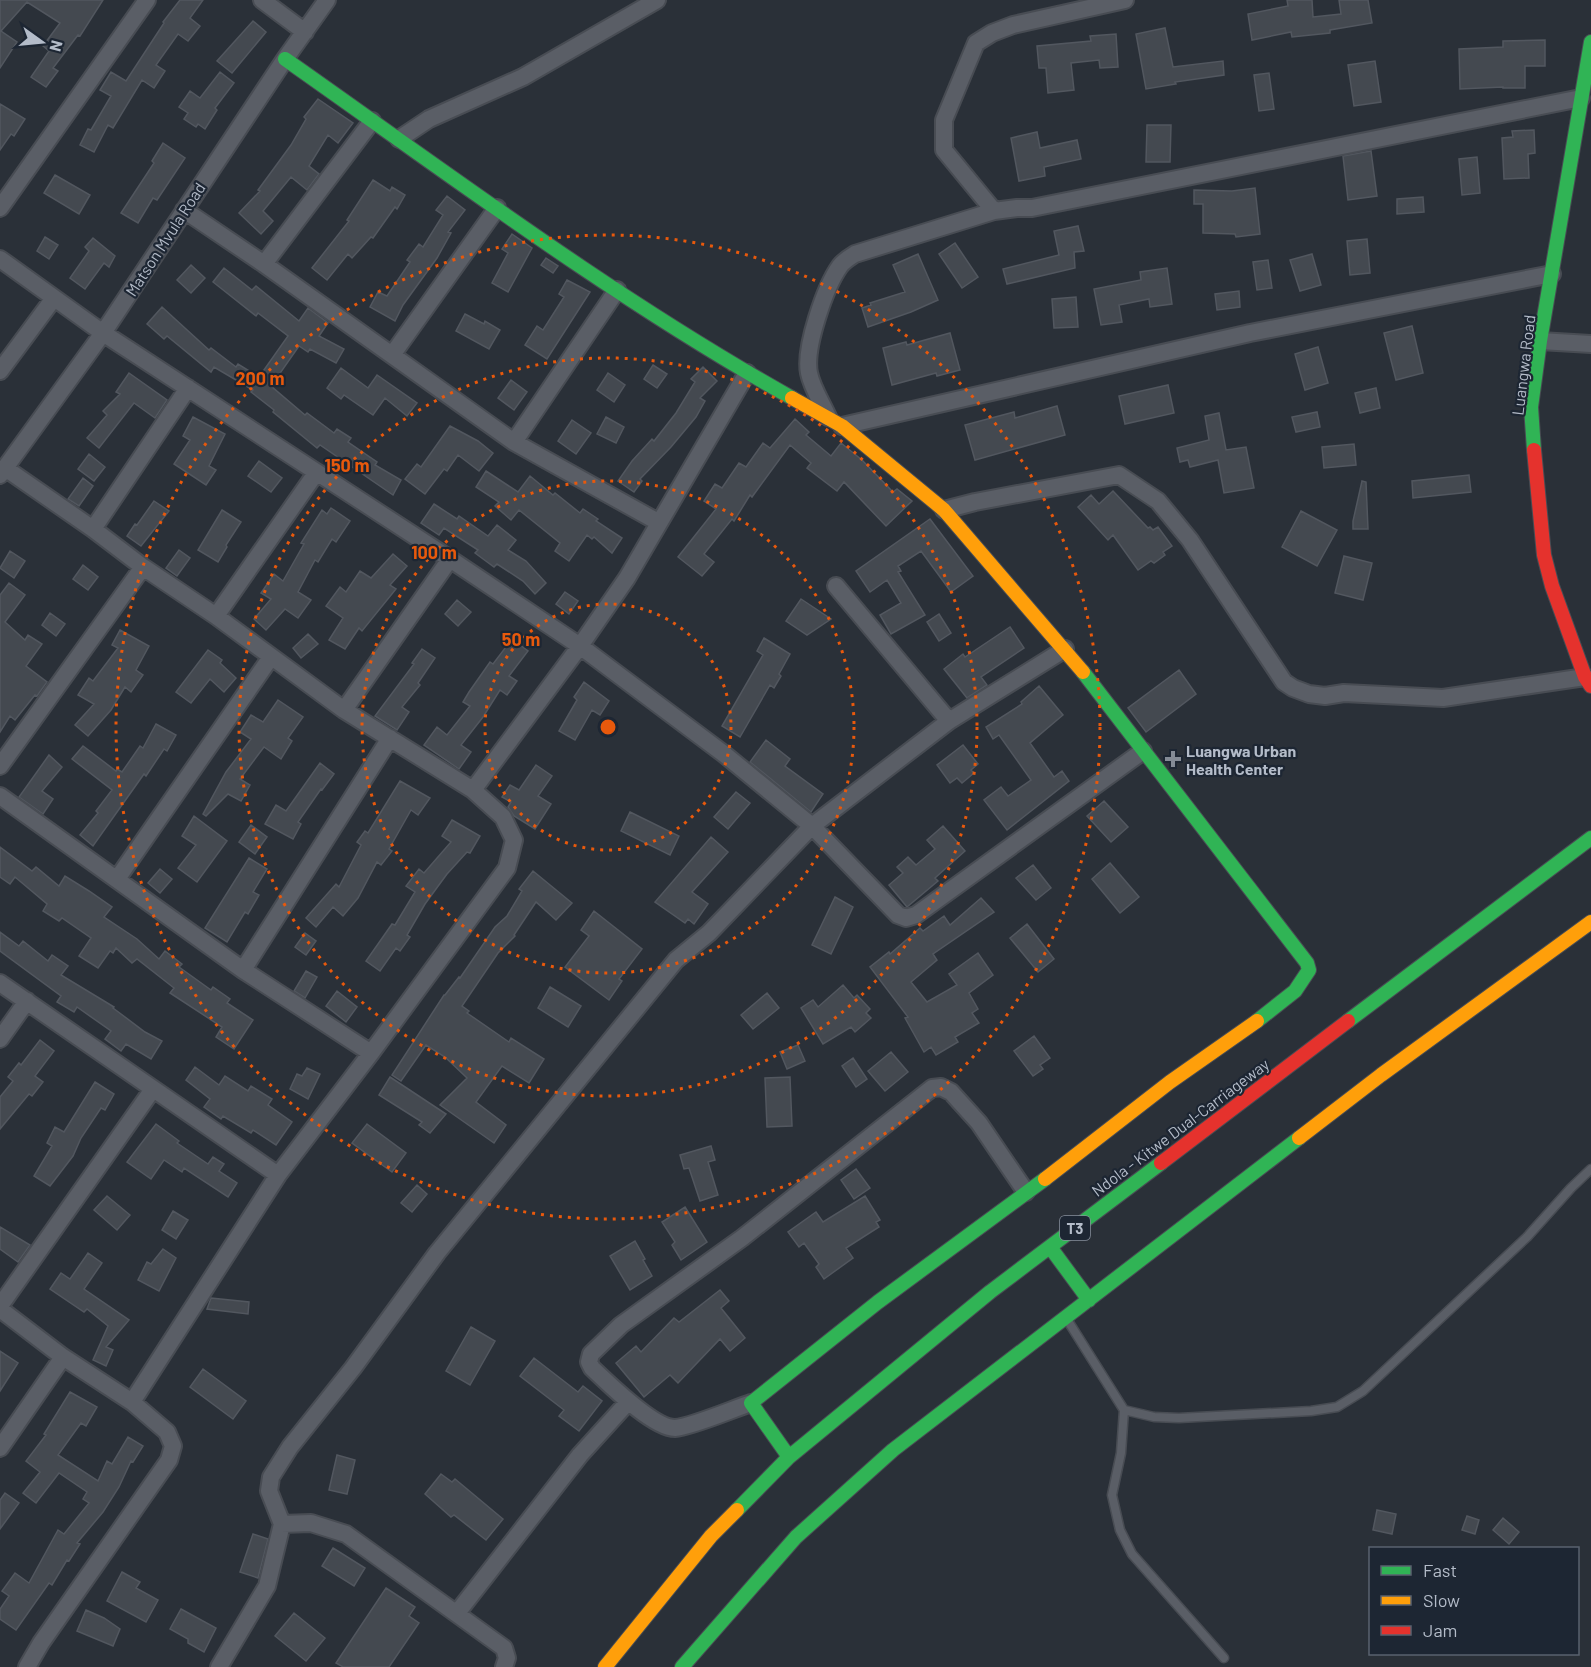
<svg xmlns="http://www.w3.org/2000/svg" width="1591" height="1667" viewBox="0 0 1591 1667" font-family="Barlow,sans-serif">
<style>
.building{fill:#444950;stroke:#52575f;stroke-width:1.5}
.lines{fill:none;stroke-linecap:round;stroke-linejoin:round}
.lane-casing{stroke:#484c53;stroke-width:11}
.street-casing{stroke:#484c53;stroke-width:20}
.fast-casing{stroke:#484c53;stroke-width:16}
.slow-casing{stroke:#484c53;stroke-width:16}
.jam-casing{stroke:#484c53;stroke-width:16}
.lane{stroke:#5a5e66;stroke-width:8}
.street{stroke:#5a5e66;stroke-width:16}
.fast{stroke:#30b455;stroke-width:14}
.slow{stroke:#ff9f0a;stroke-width:14}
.jam{stroke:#e5322d;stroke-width:14}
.ring{fill:none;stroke:#e8590c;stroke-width:3;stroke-dasharray:3 6}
.poi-dot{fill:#848b96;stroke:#1d2633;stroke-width:2}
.labels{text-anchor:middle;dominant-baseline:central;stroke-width:4.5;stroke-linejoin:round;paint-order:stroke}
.shield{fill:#1d2633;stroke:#878f9c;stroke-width:1.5}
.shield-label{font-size:15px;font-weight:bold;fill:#b4bcc9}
.street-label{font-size:16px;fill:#b4bcc9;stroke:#1d2633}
.poi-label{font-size:16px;font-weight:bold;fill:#b4bcc9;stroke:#1d2633;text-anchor:start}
.centre{fill:#e8590c;stroke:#1d2633;stroke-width:3}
.ring-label{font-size:18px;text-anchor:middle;font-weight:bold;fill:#e8590c;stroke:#1d2633;stroke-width:4.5;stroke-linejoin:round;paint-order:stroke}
</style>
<rect width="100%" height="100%" fill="#2a3038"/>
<path class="building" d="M0 0H103L80 36 78 35 53 68 58 71 46 87 31 77 49 51 43 46 60 23 27 2 1 31 17 42 0 68Z
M180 0H203L190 18 200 26 188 41 178 34 156 65 165 71 154 88 142 80 113 128 108 125 94 152 80 145 88 129 91 130 111 96 100 90 111 72 126 81 164 23 163 22Z
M1287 0H1312L1313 17 1341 14 1339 0H1368L1372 23 1330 30V33L1292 37 1291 32 1252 40 1248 14 1288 6Z
M253 21 266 32 232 73 217 61Z
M1165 28 1173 67 1223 61 1224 75 1175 82 1176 84 1146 89 1136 34Z
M1116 34 1118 67 1100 68 1099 60 1071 63 1074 90 1048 93 1046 68H1039L1037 46 1091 41 1090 36Z
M1545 40V66H1525V88H1503V87L1460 89 1459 49 1503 47V41Z
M1375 61 1381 102 1354 106 1348 65Z
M220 72 234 83 215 108 217 110 205 129 198 124 196 127 184 119 188 113 179 107 190 91 200 98Z
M1269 73 1274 109 1259 111 1254 75Z
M318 99 353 123 338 143 328 135 309 166 319 174 307 190 291 177 263 211 273 221 261 234 239 213 260 191 258 190 291 145 306 119 304 117Z
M0 104 25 119 14 136 11 134 0 150Z
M1147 125H1171L1170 162H1146Z
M1534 130 1535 153 1528 154 1529 178 1504 179 1502 138 1513 137 1512 131Z
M1037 132 1040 148 1077 140 1081 159 1044 167 1045 176 1019 181 1011 138Z
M163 143 185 158 157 200 153 198 138 223 121 213 154 163 152 161Z
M1371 151 1377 196 1348 200 1343 156Z
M1477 157 1480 193 1462 195 1459 159Z
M55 175 90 195 79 214 44 193Z
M373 180 390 191 392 187 405 195 397 209 395 207 373 238 371 237 352 258 348 254 327 280 312 268 349 221 347 220Z
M1255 188 1260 234 1236 237 1235 234 1203 233V204H1194V190L1232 191Z
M447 196 465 210 448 232 451 233 437 258 403 305 395 321 370 307 378 292 387 296 410 262 407 260 419 244 423 247 443 215 436 210Z
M1423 197 1424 212 1397 214V199Z
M1078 226 1084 251 1074 252 1075 268 1007 284 1003 269 1059 255 1054 231Z
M512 234 532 248 508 292 492 283 508 253 502 249Z
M45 237 58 245 49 259 37 251Z
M93 238 115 256 109 267 104 263 85 289 70 278 89 251 85 247Z
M1367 239 1370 273 1350 275 1347 241Z
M955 243 978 277 962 288 939 254Z
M918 254 938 300 911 312 868 327 862 308 871 305 870 303 905 292 893 265Z
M1312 254 1321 285 1300 291 1290 260Z
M546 258 558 266 553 273 541 265Z
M1268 260 1272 288 1257 290 1253 262Z
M191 265 205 278 191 293 177 280Z
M224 268 252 290 256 286 299 321 308 308 328 323 319 336 344 349 336 363 310 349 308 352 299 346 271 386 305 415 307 413 334 433 337 429 351 438 348 442 377 462 375 465 401 480 393 495 320 445 317 448 273 412 274 410 251 392 253 390 214 367 211 372 167 336 164 339 147 324 162 307 209 350 211 348 236 367 238 364 259 377 288 336 258 313 256 316 213 282Z
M1167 268 1172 304 1150 307 1149 299 1119 305 1122 322 1101 325 1094 289 1141 280 1140 272Z
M567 280 590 292 547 359 525 345 537 326 543 330 564 297 559 294Z
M1239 291 1240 307 1217 310 1215 294Z
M1076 297 1078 327 1054 328 1052 299Z
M465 314 484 324 485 321 500 330 489 349 456 331Z
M1412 326 1423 373 1396 380 1384 333Z
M950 333 960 370 937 376 936 373 892 385 883 348 906 342 907 345Z
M1318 347 1328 383 1305 390 1295 354Z
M653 365 667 374 657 388 644 379Z
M703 367 717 381 700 398 705 401 696 417 671 447 640 479 642 481 634 492 618 481 632 461 652 439 654 441 676 413 695 382 691 379Z
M341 368 368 388 377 375 417 403 407 416 385 398 373 415 344 395 341 399 327 388Z
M129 373 167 400 155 418 134 403 99 448 87 438 107 415 103 411 120 394 116 392Z
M608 373 625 385 614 402 597 390Z
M511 380 527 392 514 410 498 398Z
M1168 385 1174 413 1125 424 1119 396Z
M1376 388 1380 408 1360 413 1355 393Z
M1057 406 1065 435 975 460 965 425 1014 412 1015 418Z
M1317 412 1320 427 1296 432 1292 417Z
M1219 413 1226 450 1246 447 1254 488 1224 493 1218 460 1190 467 1188 460 1180 462 1177 448 1209 440 1205 416Z
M193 417 225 434 209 466 216 470 206 485 174 464 190 440 183 436Z
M606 417 624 427 616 443 597 434Z
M795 419 809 432 806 435 831 456 841 443 862 460 893 492 897 489 912 501 886 526 844 482 837 491 807 468 811 463 790 445 752 497 750 495 734 521 732 519 704 554 714 562 702 576 678 557 716 509 704 501 715 484 722 488 739 463 746 467 763 443 770 448Z
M572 420 591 433 576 454 558 441Z
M450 426 478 441 493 453 479 471 458 455 447 471 444 469 425 494 405 479 417 464 421 467Z
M1354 444 1356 465 1324 468 1322 447Z
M89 454 105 467 94 481 78 469Z
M259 461 282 478 271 492 248 476Z
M486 471 518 492 530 476 553 495 555 493 580 513 583 509 598 519 596 521 622 538 612 553 594 537 592 539 587 535 569 561 555 551 560 543 519 510 511 520 495 506 499 502 476 487Z
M1469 475 1471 492 1413 498 1412 481Z
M83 478 93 486 79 506 68 499Z
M1362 481 1366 482 1368 529H1353V521Z
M1113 491 1148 528 1150 527 1153 530 1158 527 1172 546 1163 552 1165 555 1154 563 1151 561 1138 570 1113 535 1108 540 1078 507 1091 495 1099 504Z
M154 501 169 511 141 546 127 536 135 524 137 525Z
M434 504 457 519 459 516 488 536 497 525 516 540 508 550 526 561 546 583 535 594 523 581 497 564 494 567 475 553 478 550 444 528 439 535 421 523Z
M331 508 350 521 336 542 332 539 318 562 315 560 298 592 311 600 298 618 285 609 266 630 254 619 271 599 261 593 274 574 283 581 304 544 301 543 322 510 327 514Z
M222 510 241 522 226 545 227 547 218 562 198 550Z
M1301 511 1337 530 1317 566 1282 547Z
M930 519 973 576 951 592 921 551 898 566 901 571 898 572 925 615 891 634 880 615 901 603 887 580 870 592 856 571Z
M179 550 190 558 177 576 166 568Z
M10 551 25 561 14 578 0 568Z
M393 554 407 566 390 585 396 589 362 631 359 628 345 649 329 640 343 618 326 606 340 587 346 592 360 571 371 578Z
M1344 556 1372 563 1363 600 1335 593Z
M83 565 98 577 88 590 73 579Z
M9 583 25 595 5 622 25 640 28 635 42 644 26 666 47 682 37 696 35 695 15 720 10 716 0 732V595Z
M565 592 578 601 569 614 556 604Z
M801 599 831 619 807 635 786 621Z
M457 600 471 612 458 626 445 614Z
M50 613 65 624 56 636 42 625Z
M939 614 951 633 939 641 927 622Z
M1010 627 1024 648 981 677 987 685 967 698 944 669 963 654 965 657Z
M120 630 149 646 136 670 143 675 131 692 125 687 111 710 88 736 75 725 94 704 78 695 89 678 93 681 118 648 112 645Z
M308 634 318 644 301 658 293 648Z
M764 638 790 654 779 674 781 676 774 688 770 685 740 737 722 726 763 655 757 651Z
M512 639 528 651 509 676 517 681 507 695 500 690 483 717 461 745 471 752 459 769 424 745 437 727 447 735 470 706 463 702 469 692 490 662 493 664Z
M422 649 435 658 418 683 420 685 402 707 409 712 397 730 375 716 414 664 412 663Z
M208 650 222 660 220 663 236 678 224 692 210 679 191 703 176 692Z
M1179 670 1196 694 1146 732 1128 708Z
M584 682 609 701 600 715 592 710 575 740 559 731 577 700 574 697Z
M1039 686 1063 715 1030 743 1054 777 1062 771 1069 781 1007 830 984 800 1001 787 1008 796 1031 780 999 735 993 739 986 727 1022 704 1021 702Z
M278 700 303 717 288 738 292 741 281 759 264 747 240 779 250 785 241 801 228 794 206 816 203 814 226 772 251 739 240 732 251 715 263 722Z
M156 724 176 735 167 751 164 749 146 776 144 774 93 846 80 835 98 813 96 811 112 790 72 759 83 746 116 771 117 769 122 772 140 746 143 748Z
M766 740 790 759 785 766 823 794 811 812 750 762Z
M963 745 978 764 971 770 974 773 962 783 957 778 950 783 937 765Z
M49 755 62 767 42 791 53 799 43 814 19 797Z
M320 763 334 774 322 790 321 789 298 822 301 824 293 839 265 824 276 805 286 811Z
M536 765 552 776 538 796 551 804 535 829 514 816 508 807 511 802 502 797 510 785 519 790Z
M400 781 430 798 418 815 411 810 389 849 392 851 381 865 377 862 358 898 343 916 333 907 316 927 306 918 336 884 339 887 361 845 357 842 365 831 368 833Z
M736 792 750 803 728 829 714 817Z
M1104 801 1128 827 1111 842 1087 816Z
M630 812 679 836 670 855 621 831Z
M194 816 227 841 197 882 178 868 196 845 182 836Z
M452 820 480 836 470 853 467 852 447 874 425 904 407 935 410 937 400 951 396 948 380 971 366 961 392 924 395 925 415 892 406 886 419 869 424 873 451 842 442 836Z
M251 825 267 837 255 854 239 842Z
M943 826 965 851 935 878 938 881 907 907 889 885 903 873 897 867 908 857 916 865 935 849 927 840Z
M711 837 728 852 692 892 708 904 694 924 688 919 685 923 655 902Z
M0 847 32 871 36 867 59 886 65 876 89 891 112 907 104 917 137 939 159 959 165 951 182 964 179 967 211 990 213 987 230 999 227 1003 253 1020 234 1049 216 1037 222 1027 170 993 174 988 137 959 132 963 116 948 113 953 110 951 98 968 79 956 91 938 62 918 59 921 43 911 47 904 15 877 10 884 0 877Z
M249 858 267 869 253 892 259 895 248 914 245 912 227 942 205 928Z
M1110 863 1139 897 1120 913 1092 879Z
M1033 865 1051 888 1036 900 1016 878Z
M160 869 172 879 160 893 148 883Z
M533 871 572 903 556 920 536 902 514 935 515 936 498 953 462 1006 469 1011 467 1013 509 1042 511 1038 544 1059 529 1083 502 1066 476 1102 506 1125 494 1143 440 1105 467 1078 445 1057 426 1045 401 1081 392 1075 444 995H445L459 977 460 978 495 927 507 916 522 891 519 889Z
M835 897 853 907 831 954 812 945Z
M981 898 994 912 933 954 937 960 911 982 927 1002 957 985 949 974 978 953 993 975 969 993 978 1009 972 1013 979 1023 955 1037 958 1042 936 1055 931 1047 924 1052 905 1018 908 1017 870 967 889 952 890 954 920 928 923 931 944 916 950 925Z
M594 911 642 949 619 979 622 981 609 1000 565 967 589 936 581 930Z
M1027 924 1054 959 1038 972 1010 938Z
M0 932 19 946 23 941 48 961 52 955 68 966 61 975 114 1007 113 1008 145 1032 162 1041 151 1059 126 1044 121 1051 105 1039 111 1031 77 1007 74 1012 57 1002 61 996 0 951Z
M305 933 316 941 306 955 295 947Z
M306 971 317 977 305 998 294 991Z
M843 985 854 998 857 995 870 1009 866 1013 871 1018 855 1032 851 1027 823 1044 801 1008 813 1000 818 1007Z
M550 987 581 1006 568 1027 538 1008Z
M337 991 357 1007 346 1022 326 1006Z
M767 993 779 1008 753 1029 741 1015Z
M1034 1036 1050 1058 1040 1065 1043 1069 1033 1076 1014 1051Z
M40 1040 54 1051 35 1076 43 1082 32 1096 29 1094 0 1129V1097L13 1081 8 1077 19 1063 21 1065Z
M798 1045 805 1061 787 1069 780 1052Z
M891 1052 908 1072 885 1091 868 1071Z
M853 1058 867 1079 856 1087 842 1066Z
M195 1067 219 1085 225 1076 248 1091 251 1086 272 1099 268 1105 292 1122 276 1145 253 1130 251 1133 223 1116 221 1119 204 1107 210 1099 186 1080Z
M307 1068 320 1074 308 1099 290 1089 297 1074 302 1076Z
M390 1077 446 1114 430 1133 419 1125 422 1122 379 1095Z
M790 1077 792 1126 767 1127 765 1078Z
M95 1082 114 1094 105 1110 101 1108 81 1138 73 1156 50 1186 34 1176 52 1146 47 1143 55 1127 64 1132Z
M156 1124 179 1141 177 1143 208 1164 213 1157 224 1164 219 1171 237 1183 228 1197 184 1168 182 1172 164 1160 151 1179 127 1162Z
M367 1124 406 1153 392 1172 352 1143Z
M711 1146 715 1160 708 1162 718 1195 700 1201 689 1168 684 1169 680 1155Z
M856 1169 870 1188 854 1199 841 1180Z
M417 1185 427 1194 412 1212 401 1203Z
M107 1196 130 1215 117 1230 94 1210Z
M865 1196 880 1220 876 1222 879 1227 846 1248 853 1258 824 1279 816 1267 819 1264 804 1243 799 1247 788 1232 816 1212 823 1222Z
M685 1207 707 1242 681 1260 672 1245 675 1242 662 1222Z
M173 1211 188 1220 176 1239 162 1230Z
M0 1227 30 1245 18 1262 0 1249Z
M635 1241 645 1259 643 1260 652 1276 630 1290 610 1256Z
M163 1249 176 1258 159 1291 138 1280 147 1262 151 1264Z
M88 1253 102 1263 84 1289 129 1320 106 1347 113 1350 106 1366 93 1360 108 1326 87 1309 84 1312 50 1289 61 1273 70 1279Z
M720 1290 729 1301 721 1308 745 1338 730 1351 720 1339 678 1383 670 1375 644 1397 616 1363 636 1346 641 1352 674 1318 679 1322Z
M211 1298 249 1302 248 1314 207 1309Z
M471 1327 495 1341 470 1385 446 1371Z
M0 1351 18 1363 0 1391Z
M534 1358 578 1392 583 1386 602 1401 579 1431 559 1416 564 1410 520 1376Z
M203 1369 246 1401 233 1419 190 1387Z
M70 1392 97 1407 86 1426 81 1423 58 1455 98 1481 107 1461 112 1464 128 1437 143 1446 133 1462 131 1461 119 1487 103 1512 77 1543 80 1544 69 1561 67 1560 52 1585 49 1583 16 1630 0 1619V1609L9 1596 2 1591 15 1573 29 1583 58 1530 64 1534 89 1503 83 1499 87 1492 59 1473 36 1503 23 1493 40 1472 26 1461 46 1435 44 1434Z
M337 1455 355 1460 347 1494 329 1490Z
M441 1474 452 1482 455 1479 503 1519 486 1540 454 1515 451 1517 425 1494Z
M5 1493 19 1503 0 1529V1500Z
M1377 1510 1396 1514 1392 1534 1373 1530Z
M1467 1516 1479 1520 1475 1534 1462 1530Z
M1503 1518 1519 1532 1509 1544 1493 1530Z
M253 1534 268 1539 258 1578 240 1572Z
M333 1548 365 1568 354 1586 322 1566Z
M122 1572 140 1582 136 1588 158 1600 146 1622 107 1601Z
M386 1588 415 1607 409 1616 419 1623 389 1667H343L336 1663Z
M181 1609 216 1628 204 1652 188 1643V1639L170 1629Z
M86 1610 104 1618 120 1629 113 1646 77 1631Z
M294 1613 325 1638 306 1661 275 1636Z"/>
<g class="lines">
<defs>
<path id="lane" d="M1068 1321 1124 1410 1121 1453 1112 1495 1120 1530 1132 1554 1224 1658
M1124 1410 1154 1417 1179 1418 1311 1411 1337 1407 1363 1391 1527 1237 1571 1188 1591 1169"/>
<path id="street" d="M262 0 305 32
M399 139 429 119 523 77 657 0
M0 208 147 0
M184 210 264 264 514 442 658 522
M994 211 944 150V120L976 43 992 33 1013 25 1125 0
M0 259 103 333 450 559 580 646 724 754 812 826 949 721 1065 649
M264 264 372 121
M1540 341 1591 344
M392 355 497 208
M0 371 54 298
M828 417C822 403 812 388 809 373 804 348 825 287 840 266 844 261 850 257 855 254L994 211 1017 208H1032L1581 98
M842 426 1250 333 1552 274
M514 442 617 290
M5 468 93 529 143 567 216 616 344 710 473 790 503 817 514 840 507 868 371 1053 278 1175 132 1402
M0 475 103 333 285 59 327 0
M944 510 975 502 1119 475 1158 501 1190 540 1284 682 1293 688 1309 694 1325 696 1344 693 1443 698 1585 677
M93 529 188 388
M836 586 949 721
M216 616 316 473
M344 710 450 559
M0 766 143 567
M473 790 580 646 627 578 747 373
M0 796 243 970 371 1053
M117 879 271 657
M243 970 390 738
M0 983 278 1175
M0 1039 27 1001
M0 1306 153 1089
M0 1309 63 1357 132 1402 167 1432 173 1446 169 1460 41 1643 27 1667
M751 1403C733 1409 691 1427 675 1428 653 1428 608 1383 592 1368L589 1362 591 1354 621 1325 742 1238 932 1088 941 1087 951 1092 979 1123 1026 1192
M0 1448 63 1357
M282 1524 311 1523 346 1534 504 1648 507 1658 504 1667
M457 1613 580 1455 628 1402
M219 1667 267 1586 282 1524 269 1491 271 1477 290 1447 353 1368 437 1253 676 960 709 933 812 826 898 915 906 918 916 915 1143 751"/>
<path id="fast" d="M285 59C450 175 615 299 792 398
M1534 450 1531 407 1540 341 1591 42
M1083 672 1307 963 1309 970 1295 991 1257 1021
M1348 1021 1591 838
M1050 1247 1089 1300
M789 1457 751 1403 878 1302 1045 1179
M737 1510 789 1457 990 1292 1161 1163
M682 1667 796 1537 893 1450 1299 1138"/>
<path id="slow" d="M792 398 842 426 944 510 1083 672
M1299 1138 1381 1075 1591 922
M1045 1179 1170 1082 1257 1021
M605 1667 711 1536 737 1510"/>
<path id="jam" d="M1534 450 1544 555 1552 586 1585 677 1591 686
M1161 1163 1348 1021"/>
</defs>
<use href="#lane" class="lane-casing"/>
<use href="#street" class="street-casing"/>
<use href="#fast" class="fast-casing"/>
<use href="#slow" class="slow-casing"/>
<use href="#jam" class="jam-casing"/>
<use href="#lane" class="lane"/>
<use href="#street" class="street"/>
<use href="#fast" class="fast"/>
<use href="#slow" class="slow"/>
<use href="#jam" class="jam"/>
</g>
<g class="ring">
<circle cx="608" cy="727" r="123"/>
<circle cx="608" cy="727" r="246"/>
<circle cx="608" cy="727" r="369"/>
<circle cx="608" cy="727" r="492"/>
</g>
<path class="poi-dot" d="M1170 750h6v6h6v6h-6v6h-6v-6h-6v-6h6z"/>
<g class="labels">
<rect class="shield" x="1060" y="1216" width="30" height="24" rx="4.5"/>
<g class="shield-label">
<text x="1075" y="1228">T3</text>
</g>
<g class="street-label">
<text transform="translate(165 239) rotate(-57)">Matson Mvula Road</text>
<text transform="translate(1523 365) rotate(-83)">Luangwa Road</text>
<text transform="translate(1180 1127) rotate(-37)">Ndola - Kitwe Dual-Carriageway</text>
</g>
<g class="poi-label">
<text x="1186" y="750">Luangwa Urban<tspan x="1186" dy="18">Health Center</tspan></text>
</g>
</g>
<circle cx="608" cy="727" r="9" class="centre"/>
<g class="ring-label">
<text x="260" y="385">200 m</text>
<text x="347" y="472">150 m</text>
<text x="434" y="559">100 m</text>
<text x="521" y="646">50 m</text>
</g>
<rect x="1369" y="1547" width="210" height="108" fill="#1d2633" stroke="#59626f" stroke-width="1.5"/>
<rect x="1381" y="1566" width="30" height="9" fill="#30b455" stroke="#59626f" stroke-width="1.5"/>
<text x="1423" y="1577" font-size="18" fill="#b4bcc9">Fast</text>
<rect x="1381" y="1596" width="30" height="9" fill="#ff9f0a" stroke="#59626f" stroke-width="1.5"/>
<text x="1423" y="1607" font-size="18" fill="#b4bcc9">Slow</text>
<rect x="1381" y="1626" width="30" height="9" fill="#e5322d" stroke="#59626f" stroke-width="1.5"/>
<text x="1423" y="1637" font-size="18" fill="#b4bcc9">Jam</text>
<g transform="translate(42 42) rotate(105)" stroke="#1d2633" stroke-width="4.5" paint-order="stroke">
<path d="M0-4.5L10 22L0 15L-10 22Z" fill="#b4bcc9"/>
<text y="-9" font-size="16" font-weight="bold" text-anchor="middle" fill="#b4bcc9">N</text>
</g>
</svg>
